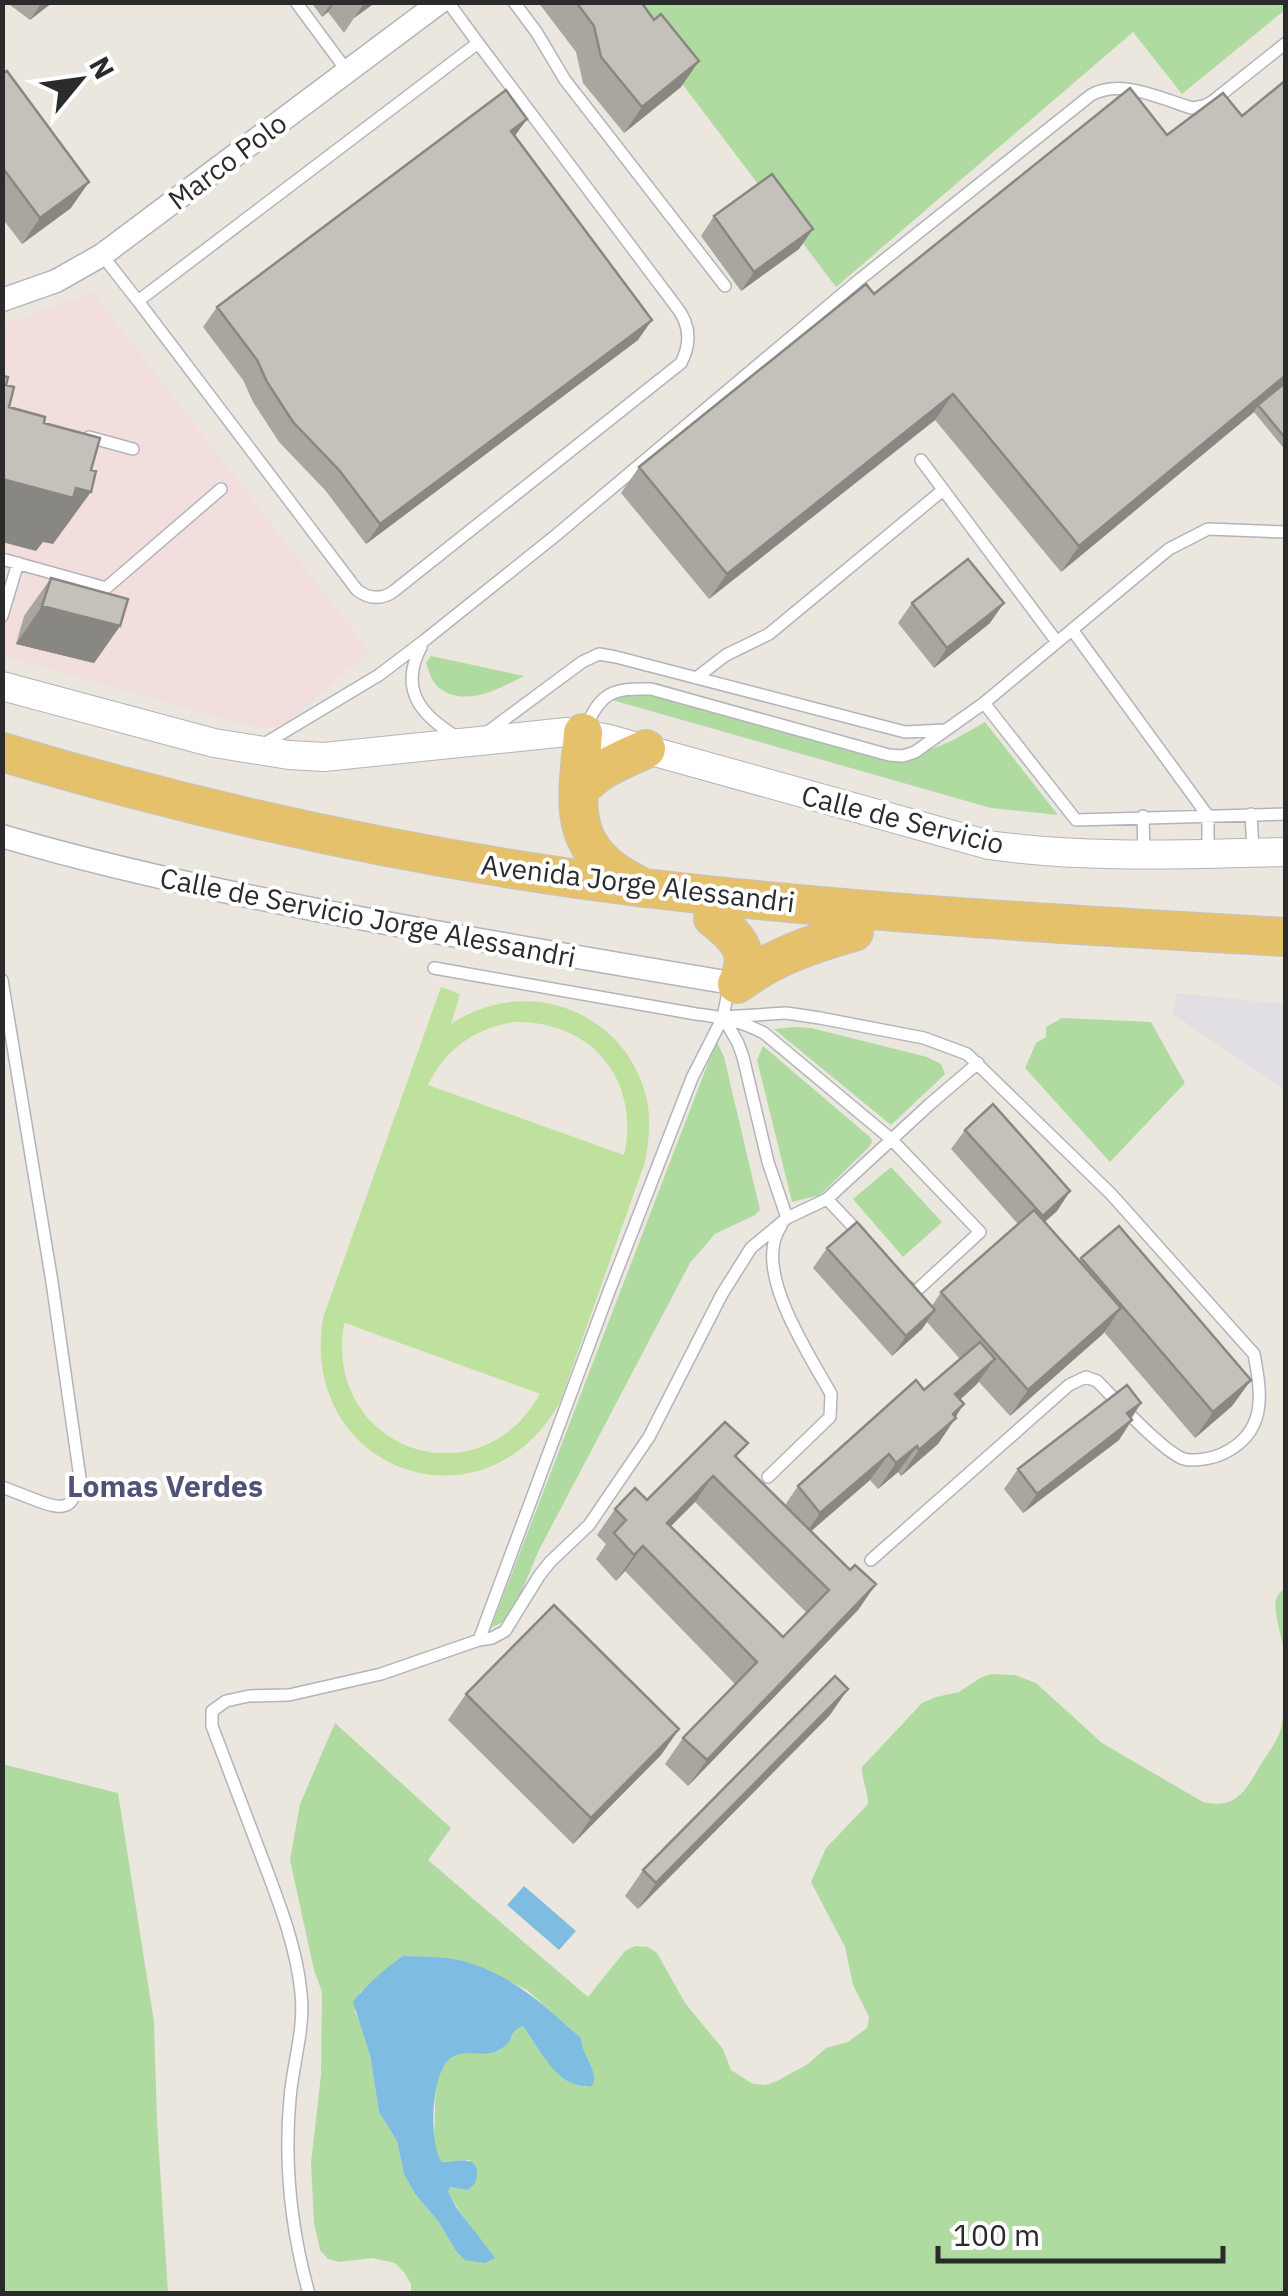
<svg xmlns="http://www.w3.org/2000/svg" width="1288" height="2296" viewBox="0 0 1288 2296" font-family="'IBM Plex Sans',sans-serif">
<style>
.industrial{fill:#e1dee4}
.medical{fill:#f1dedd}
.green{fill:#afdba1;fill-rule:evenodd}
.pitch{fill:#bee19e;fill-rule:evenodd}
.water{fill:#7ebce1}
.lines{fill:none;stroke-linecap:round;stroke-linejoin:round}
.service-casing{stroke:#b2b3bd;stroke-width:14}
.minor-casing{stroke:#b2b3bd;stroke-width:25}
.tertiary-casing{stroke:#b2b3bd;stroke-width:30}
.trunk-casing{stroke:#c4c4c4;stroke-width:40}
.service{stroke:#fff;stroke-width:11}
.minor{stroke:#fff;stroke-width:22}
.tertiary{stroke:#fff;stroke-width:28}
.trunk{stroke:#e6c16c;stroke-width:38}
.wall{fill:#a9a6a0;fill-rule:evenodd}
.shaded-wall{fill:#898782}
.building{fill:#c4c1ba;stroke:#898782;stroke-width:2.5;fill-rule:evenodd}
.labels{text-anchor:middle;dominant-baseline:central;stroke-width:8;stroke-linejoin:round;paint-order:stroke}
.street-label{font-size:28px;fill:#2b2b2b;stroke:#fff}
.neighbourhood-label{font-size:30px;font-weight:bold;fill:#505377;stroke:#fff}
</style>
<rect width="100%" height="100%" fill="#ebe7df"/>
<path class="industrial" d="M1176 993 1285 1004V1090L1173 1014Z"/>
<path class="medical" d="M93 293 369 651 286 723 270 728 254 727 3 656 2 325Z"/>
<path class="green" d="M1285 2 1286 9 1182 94 1133 32 836 287 621 3Z
M431 656 524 676C499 689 462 709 437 686 431 680 429 671 426 663Z
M657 683 900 754C932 754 957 738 985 722L1058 815 991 808 612 700 631 688Z
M1062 1018 1151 1022 1185 1083 1110 1162 1025 1068 1036 1043 1046 1037V1027Z
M795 1027 811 1028 927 1057 941 1064 945 1074 891 1125 774 1029Z
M718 1044 724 1057 760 1210 755 1215 715 1234 690 1263 539 1550 515 1607 503 1622 491 1628 715 1045Z
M763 1046 871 1138 872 1142 869 1147 820 1195 792 1202 757 1060Z
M891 1167 942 1222 903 1257 853 1199Z
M1285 1588V2293L411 2294V2284L404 2272 395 2263 372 2258 339 2262 328 2259 320 2250 314 2223 311 2163 321 2075 322 1992 314 1970 290 1860 300 1804 335 1723 451 1828 428 1860 588 1997 625 1951 635 1946 648 1947 657 1953 685 2003 723 2049 731 2070 753 2084 766 2085 777 2081 808 2064 826 2048 848 2042 867 2028 869 2017 853 1985 845 1947 811 1882 826 1848 868 1804C868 1791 862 1781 862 1767L922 1703 936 1697 959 1692 980 1678 991 1674 1015 1675 1036 1683 1102 1743 1203 1802C1233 1809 1243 1795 1257 1771 1265 1755 1280 1741 1282 1723 1286 1701 1286 1676 1284 1653 1283 1639 1273 1613 1276 1600 1278 1593 1281 1592 1285 1588ZM403 1956 438 1958 473 1964 527 1990 581 2038V2048L586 2060V2087C553 2080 541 2052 523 2025L518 2026C513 2032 510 2042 505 2046 496 2055 487 2052 475 2052 434 2052 436 2085 435 2116 435 2132 430 2148 442 2162L470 2160 468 2190 450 2187 447 2192 476 2235 456 2251 438 2221 415 2194 404 2174 397 2141 379 2112 370 2055 365 2033 355 2012 360 1992C376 1981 387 1965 403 1956Z
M2 1764 118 1793 154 2022 157 2121 168 2293H3Z"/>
<path class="pitch" d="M441 987 460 994 451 1024C525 974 627 1010 647 1100 651 1121 649 1141 645 1162L560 1402C484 1538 298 1471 323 1318ZM514 1022C591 1020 641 1080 624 1155L428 1085C445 1049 475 1028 514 1022ZM344 1324 345 1323 540 1394C477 1505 323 1448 344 1324Z"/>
<path class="water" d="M524 1886 576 1931 559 1950 507 1905Z
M403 1956C425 1957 452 1956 473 1964 518 1980 546 2007 581 2038 581 2055 600 2071 592 2086 557 2090 540 2049 523 2026 506 2032 517 2042 497 2051 483 2058 466 2048 451 2058 431 2070 428 2145 442 2162 455 2162 479 2154 477 2175 476 2184 474 2184 468 2190L450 2187 448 2192 456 2207 495 2258 485 2263 465 2260 456 2251 438 2221 415 2194 404 2174 397 2141 379 2112 370 2055 353 2002C361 1990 391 1963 403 1956Z"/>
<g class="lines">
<defs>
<path id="service" d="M296 2 347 71
M448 2 478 43 675 305C690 323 692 342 681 363L394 591C382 600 369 599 357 590L138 301 478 43
M514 2 537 33 565 80 725 286
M102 255 138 301
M89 437 133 449
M921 460 1057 642
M2 559 106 588 221 489
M2 616 18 563
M1073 631 1208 816V853
M421 647C399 689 420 715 457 737
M696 678 726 655 769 634 943 490
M984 703 1076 820 1286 814
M585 729C601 692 612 688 651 689L889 755 903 756 915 752 984 703 1169 549 1208 529 1286 532
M485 734 582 662 599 654 616 657 905 732 945 730
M264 744 379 675 425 640 555 536 859 280 1091 95C1122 78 1161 99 1192 108L1204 106 1213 101 1286 43
M1251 814 1253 850
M1143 816 1144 852
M434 968 696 1014C722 1017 741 1021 764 1033L891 1139 980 1232 914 1293 908 1287
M2 980 52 1282 80 1478C73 1505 69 1512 41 1502 28 1497 15 1492 2 1487
M723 1017 786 1013 820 1018 924 1038 967 1054 1111 1194 1254 1354C1262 1396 1267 1433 1222 1454 1213 1458 1194 1462 1184 1459 1164 1453 1114 1398 1097 1381L1086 1377 1069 1385 871 1560
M723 1017 738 1043 743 1057 768 1162 787 1218
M827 1199 862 1236
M768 1477 830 1417 831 1394C809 1354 751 1269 781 1226
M479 1640 608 1294 692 1078 723 1017 727 997 734 988
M309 2294C291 2230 284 2164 290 2098 293 2062 305 2029 301 1993 297 1950 281 1908 266 1868 248 1821 230 1773 212 1726V1711L226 1701 249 1696 289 1695 381 1674 479 1640 492 1638 505 1631 539 1576 550 1562 589 1525 649 1437 722 1294 751 1248 787 1218 827 1199 930 1104 978 1063"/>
<path id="minor" d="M2 300 56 281 102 255 440 2
M2 836C103 866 205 888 307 908 450 936 593 960 737 984"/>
<path id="tertiary" d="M2 686 214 743 289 755 324 757 567 732 605 738 989 845C1087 859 1187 854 1286 852"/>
<path id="trunk" d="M583 733C578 801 563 848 636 884
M2 752C212 815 428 861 645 888 858 913 1072 925 1286 937
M579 791C595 770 622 760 646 749
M713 918C738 937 753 953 737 984
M737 984C773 957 811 944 854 932"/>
</defs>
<use href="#service" class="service-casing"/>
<use href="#minor" class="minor-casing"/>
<use href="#tertiary" class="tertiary-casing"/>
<use href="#trunk" class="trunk-casing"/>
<use href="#service" class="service"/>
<use href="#minor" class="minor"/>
<use href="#tertiary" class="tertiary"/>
<use href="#trunk" class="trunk"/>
</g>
<path class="wall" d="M6 2H53L30 20Z
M311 2H376L354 18 344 33 328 12 322 17Z
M538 2H641L681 87 624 133 583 83 576 52Z
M2 74 71 208 22 244 2 218Z
M1286 80V451L1254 412 1061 572 935 420 709 599 621 493 639 467 874 294 1167 135 1242 116Z
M527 119 515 136 638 340 366 544 325 490 279 442 253 402 243 380 203 327 217 307Z
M714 216 799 249 741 291 701 236Z
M51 578 120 626 94 663 16 644 24 616Z
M912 603 990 623 934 668 898 623Z
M965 1130 1070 1191 1057 1211 1044 1222 1079 1261 1081 1258 1251 1380 1232 1406 1195 1438 1104 1332 1010 1416 979 1382 960 1400 956 1418 938 1444 901 1476 898 1472 878 1489 870 1480 811 1531 850 1570 876 1584 858 1610 688 1786 665 1764 683 1738 735 1684 625 1571 616 1581 596 1559 606 1544 597 1535 615 1509 647 1500 737 1458 785 1505 798 1486 924 1390 960 1359 927 1322 922 1329 892 1356 813 1268 827 1248 932 1306 941 1292 1018 1224 951 1149ZM695 1502 807 1613 783 1637 671 1526Z
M1141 1403 1119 1440 1023 1513 1004 1489 1018 1469Z
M466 1694 679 1729 661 1755 573 1844 448 1720Z
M830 1715 638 1909 625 1896 643 1870Z"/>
<path class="shaded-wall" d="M42 2H53L30 20Z
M332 2H335L328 12 322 17Z
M365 2H376L354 18Z
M699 61 681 87 624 133 642 107Z
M527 119 513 138 511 131Z
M89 182 71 208 22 244 40 218Z
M813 229 799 249 741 291 754 272Z
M652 320 638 340 366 544 380 524Z
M1286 375V386L1258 405 1254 412 1061 572 1079 546Z
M953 394 935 420 709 599 727 574Z
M2 479 76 488 91 492 53 544 43 542 36 551 2 542Z
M1004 603 990 623 934 668 947 648Z
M42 606 120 626 94 663 16 644Z
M1070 1191 1057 1211 1029 1236 1043 1216Z
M1121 1308 1103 1334 1010 1416 1028 1390Z
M935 1310 922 1329 892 1356 906 1336Z
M995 1359 976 1385 937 1420 955 1394Z
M1251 1380 1232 1406 1195 1438 1213 1412Z
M1141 1403 1127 1423V1413Z
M964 1404 938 1444 901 1476 919 1450Z
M1132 1420 1119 1440 1023 1513 1037 1494Z
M917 1446 898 1472 878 1489 896 1463Z
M889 1454 870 1480 802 1539 820 1513Z
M713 1476 695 1502 649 1548 667 1523Z
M643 1546 625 1571 616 1581 634 1555Z
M876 1584 858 1610 688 1786 707 1760Z
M848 1689 830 1715 638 1909 656 1883Z
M679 1729 661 1755 573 1844 591 1818Z"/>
<path class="building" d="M576 2H641L654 20 661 14 699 61 642 107 601 57 594 26Z
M7 71 89 182 40 218 2 167V74Z
M1286 80V375L1079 546 953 394 727 574 639 467 866 284 874 294 1130 88 1167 135 1223 93 1242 116Z
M506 90 527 119 511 131 652 320 380 524 339 470 293 422 267 382 257 360 217 307Z
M772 174 813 229 754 272 714 216Z
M2 376 8 377 6 385 14 387 9 407 45 417 44 423 100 438 91 470 96 471 91 492 76 488 73 498 2 479Z
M1286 382V439L1258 405Z
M968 559 1004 603 947 648 912 603Z
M51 578 128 599 120 626 42 606Z
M993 1104 1070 1191 1043 1216 965 1130Z
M1034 1210 1121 1308 1028 1390 941 1292Z
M857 1222 935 1310 906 1336 827 1248Z
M1119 1226 1251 1380 1213 1412 1081 1258Z
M980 1342 995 1359 955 1394 964 1404 953 1414 956 1418 919 1450 917 1446 896 1463 889 1454 820 1513 798 1486 916 1380 924 1390Z
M1127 1385 1141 1403 1127 1413 1132 1420 1037 1494 1018 1469Z
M725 1422 748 1443 735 1456 850 1570 855 1565 876 1584 707 1760 683 1738 757 1662 643 1546 634 1555 614 1533 626 1520 615 1509 635 1488 647 1500ZM713 1476 829 1590 783 1637 667 1523Z
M554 1605 679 1729 591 1818 466 1694Z
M835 1676 848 1689 656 1883 643 1870Z"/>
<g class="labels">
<g class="street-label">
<text transform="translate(227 161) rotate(-37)">Marco Polo</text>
<text transform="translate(903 819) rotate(14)">Calle de Servicio</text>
<text transform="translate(638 883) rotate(7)">Avenida Jorge Alessandri</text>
<text transform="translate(368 917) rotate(11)">Calle de Servicio Jorge Alessandri</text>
</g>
<g class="neighbourhood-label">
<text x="165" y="1485">Lomas Verdes</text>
</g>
</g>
<rect width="1288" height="2296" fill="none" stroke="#2b2b2b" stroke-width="10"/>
<g transform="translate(80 80) rotate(61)" stroke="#ffffff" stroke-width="8" paint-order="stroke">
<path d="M0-8L18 38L0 25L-18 38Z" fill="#2b2b2b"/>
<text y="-15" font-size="28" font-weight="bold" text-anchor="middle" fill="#2b2b2b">N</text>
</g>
<path d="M938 2246v15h285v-15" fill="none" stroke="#2b2b2b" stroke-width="5"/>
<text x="953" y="2246" font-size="30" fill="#2b2b2b" stroke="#ffffff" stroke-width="8" paint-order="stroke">100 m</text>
</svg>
